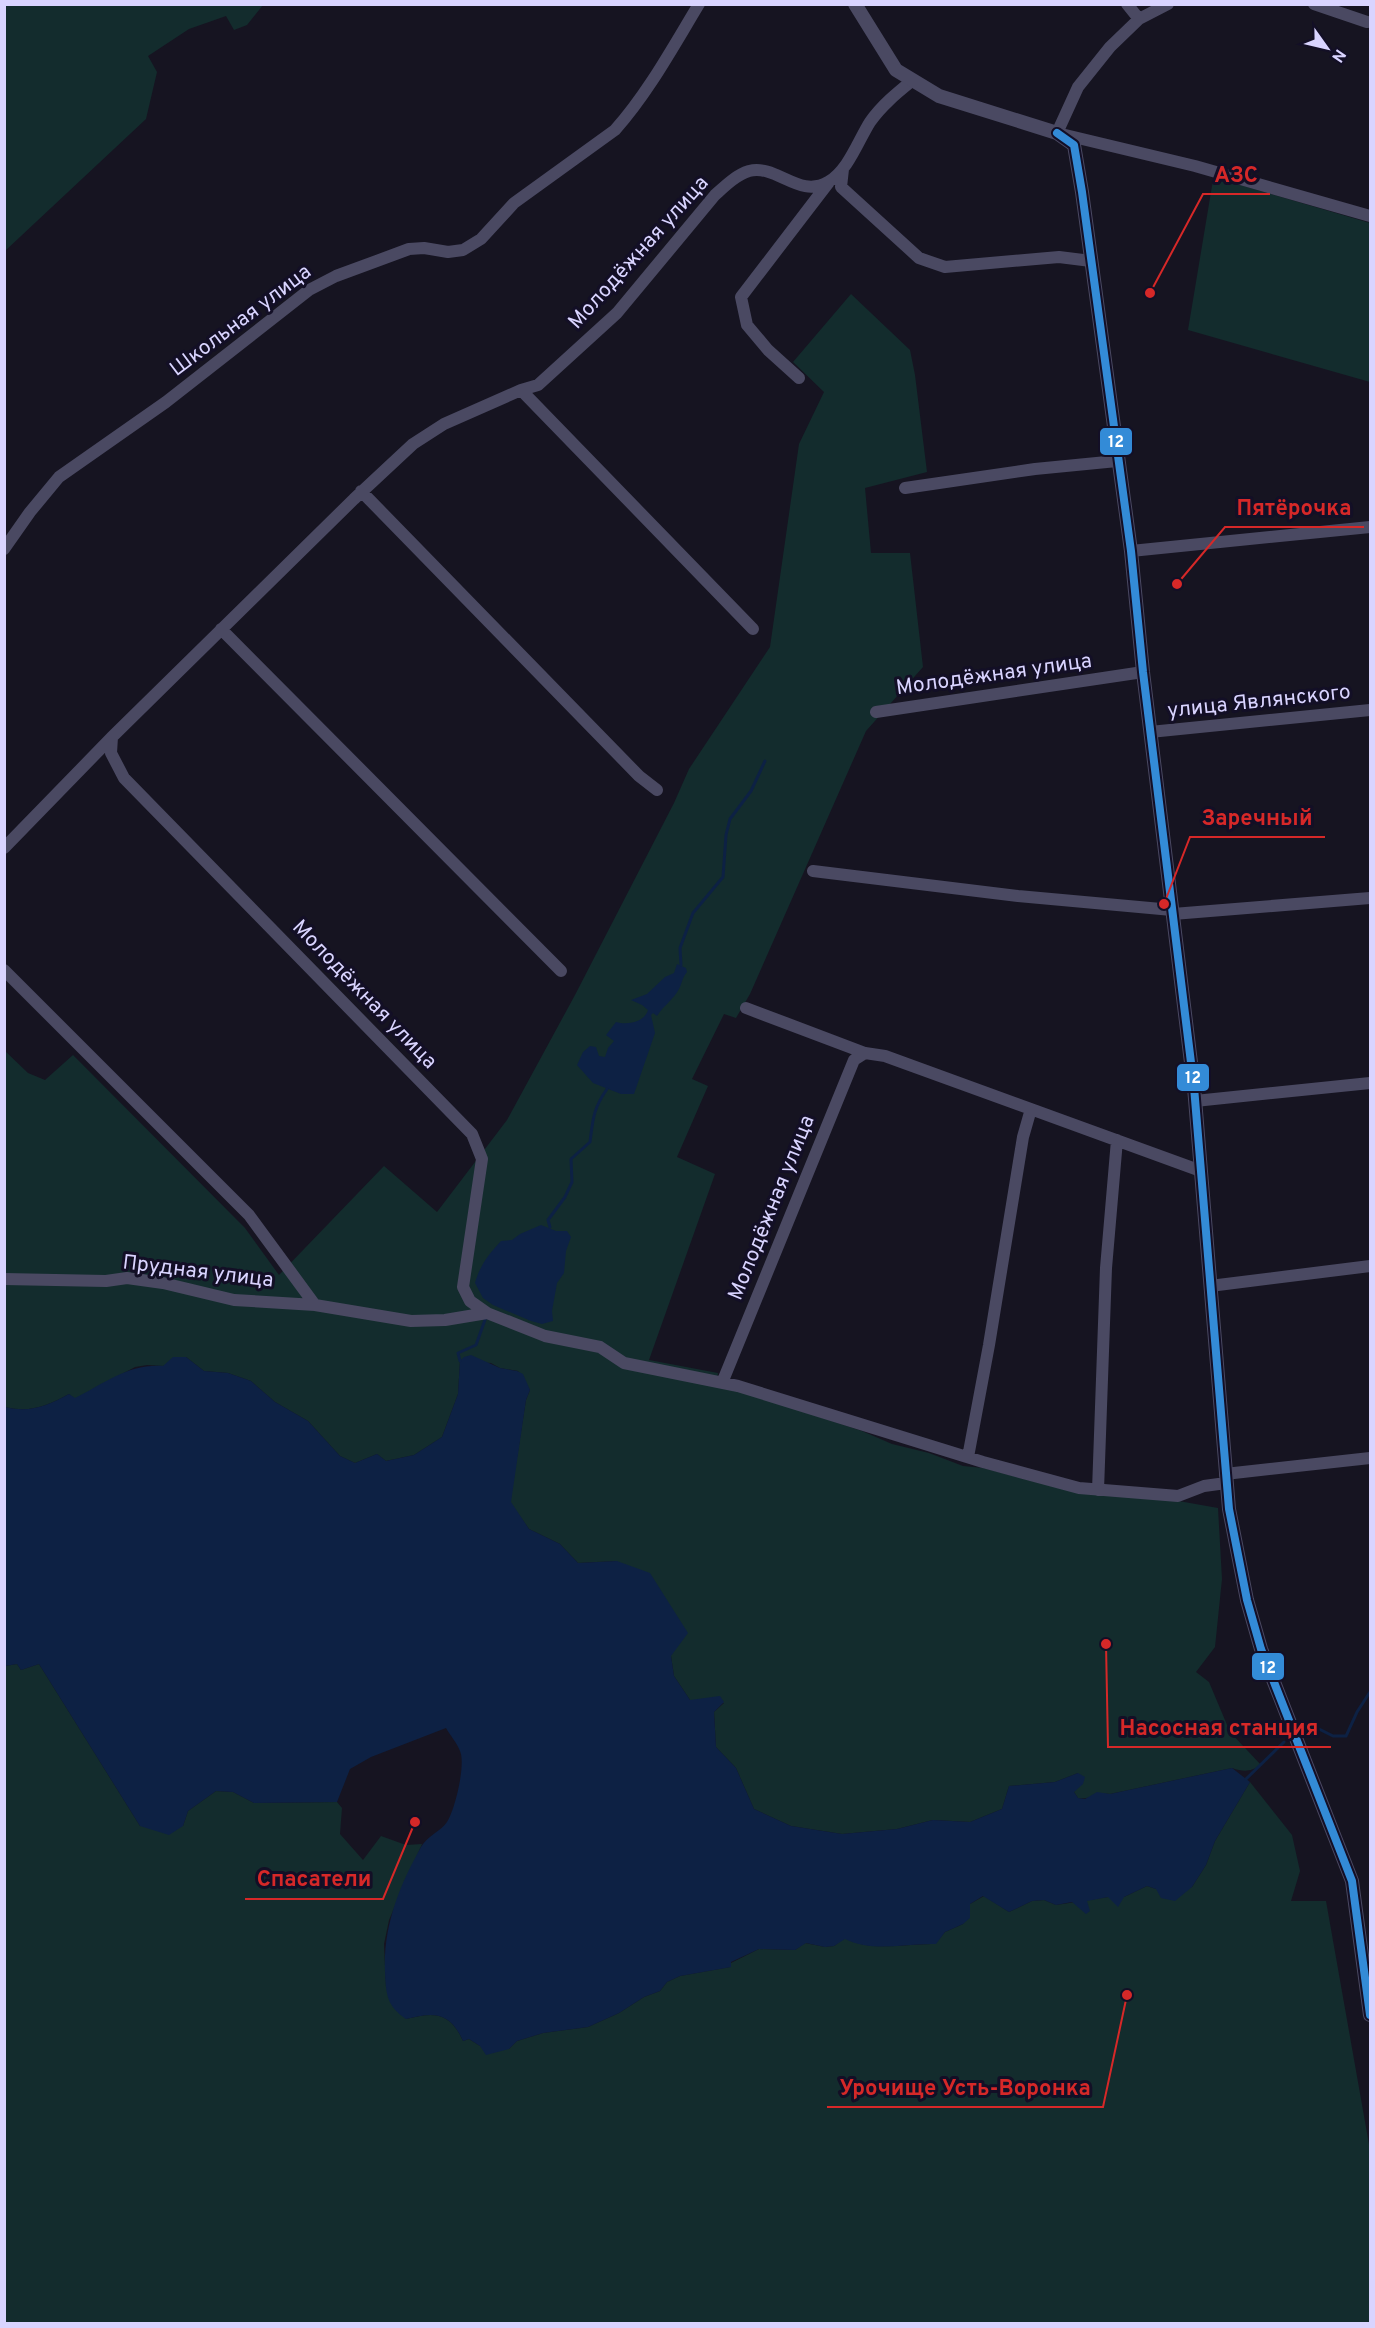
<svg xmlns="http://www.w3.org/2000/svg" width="1375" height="2328" viewBox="0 0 1375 2328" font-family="Overpass,sans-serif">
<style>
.green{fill:#132c2d}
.water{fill:#0d2144}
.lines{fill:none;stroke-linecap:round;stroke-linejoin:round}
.stream{stroke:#0d2144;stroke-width:3}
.minor{stroke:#4a4962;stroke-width:12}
.tertiary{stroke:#4a4962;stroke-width:14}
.bus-1-casing{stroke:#130f26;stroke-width:12}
.bus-1{stroke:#338bd7;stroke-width:8}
.labels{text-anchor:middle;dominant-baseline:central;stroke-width:6;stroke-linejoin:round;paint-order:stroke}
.street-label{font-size:21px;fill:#d9d4ff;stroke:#130f26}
.leader{fill:none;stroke:#d62828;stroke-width:2}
.callout-dot{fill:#d62828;stroke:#130f26;stroke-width:2}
.callout-label{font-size:22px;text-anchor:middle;font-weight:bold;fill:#d62828;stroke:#130f26;stroke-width:6;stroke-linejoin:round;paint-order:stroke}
.line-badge{stroke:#130f26;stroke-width:2}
.badge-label{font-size:16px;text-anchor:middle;font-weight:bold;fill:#fff}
</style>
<rect width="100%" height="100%" fill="#161421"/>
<path class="green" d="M5 4H263V5L247 25 234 30 226 16 189 29 148 56 157 72 146 119 5 251Z
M1220 179 1370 223V382L1188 330 1213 180Z
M851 294 910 350 915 375 927 472 865 488 871 553H910L923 667 866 731 750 994 736 1018 724 1014 692 1079 708 1086 677 1157 715 1174 649 1360 718 1373 716 1386 741 1391 862 1431 892 1444 929 1453 963 1466 983 1468 1059 1488 1173 1500 1218 1508 1222 1579 1215 1647 1196 1672 1209 1682 1230 1732 1261 1765C1250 1772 1244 1772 1232 1768L1110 1794C1093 1792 1091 1800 1078 1798L1074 1792 1078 1773 1055 1782 1009 1786 1002 1809 970 1822 933 1820 897 1829 842 1834 791 1826 754 1809 736 1768 716 1747 714 1712 724 1703 690 1700 674 1676 671 1656 617 1561 578 1563 560 1544 529 1529 510 1502 526 1400 530 1390 518 1371 500 1368 491 1363 460 1361 458 1394 442 1437 414 1455 386 1461 377 1454 355 1463 340 1456 308 1421 275 1402 251 1381 228 1373 204 1371 186 1357 163 1366 147 1365 135 1367 75 1399 69 1394C47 1406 30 1413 5 1407L4 1050 28 1073 45 1080 73 1055 245 1228 279 1275 384 1166 437 1212 507 1120 575 995 674 803 689 769 770 647 799 444 824 392 793 362Z
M17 1664 21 1670 39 1664 140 1826H183L188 1811 216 1791 233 1792 254 1803 337 1802 342 1808 340 1834 363 1860 381 1836 406 1845 422 1844 389 1920 384 1944 386 1986 406 2019C433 2012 450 2011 463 2041L469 2039 480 2046 509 2049 517 2041 543 2033 588 2027 619 2013 644 1997 660 1991 667 1982 680 1976 730 1967 731 1963 759 1949 795 1950 805 1943 825 1947 834 1946 845 1938C873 1953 905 1943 935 1944L945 1932 963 1924 970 1904 984 1896 1009 1912 1032 1901 1044 1900 1056 1905 1108 1897H1124L1147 1886 1156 1889 1192 1887 1206 1865 1215 1841 1250 1782 1292 1835 1300 1871 1291 1901H1326L1370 2150V2323L5 2324V1666Z"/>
<path class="water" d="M677 964 686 968 687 972C682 978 682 983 679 989 673 1000 663 1006 657 1016L653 1013 651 1015 655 1033 634 1094H621L593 1083 577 1065 583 1052 590 1046 596 1047 599 1056 605 1057 608 1048 614 1041 606 1035 616 1022C627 1025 644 1023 648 1010L642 1005 631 1000 647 994 665 977 674 973Z
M541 1225 556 1231H567L571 1237 566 1251 564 1273 557 1283 552 1311 553 1321 542 1324 531 1321 493 1305 483 1298 475 1283C480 1265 489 1254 501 1241L512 1240 520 1234Z
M471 1355 500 1368 517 1371 523 1374 530 1390 526 1400 511 1502 529 1529 560 1544 578 1563 617 1561 650 1573 688 1633 671 1656 674 1676 690 1700 720 1696 724 1702 714 1712 716 1747 736 1768 754 1809 791 1826 842 1834 897 1829 933 1820 970 1822 1002 1809 1009 1786 1055 1782 1078 1773 1085 1777 1083 1784 1074 1792 1078 1798 1085 1799 1097 1792 1110 1794 1232 1768 1250 1782 1215 1841 1206 1865 1192 1887 1175 1901 1161 1898 1156 1889 1147 1886 1124 1897 1118 1907 1108 1897 1087 1901 1090 1911 1086 1914 1072 1902 1056 1905 1044 1900 1032 1901 1009 1912 983 1896 970 1904V1918L963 1924 945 1932 936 1944C904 1943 874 1953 845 1939L834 1946 825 1947 806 1943 795 1950 759 1949 731 1962V1967L680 1976 667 1982 660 1991 644 1997 619 2013 588 2027 543 2033 517 2041 509 2049 486 2055 480 2046 469 2039 463 2041C450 2011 433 2012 406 2019 387 2006 386 1995 385 1972 383 1927 399 1886 421 1847 427 1836 441 1831 447 1822 455 1810 466 1764 460 1751 457 1743 450 1735 446 1728L371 1757 350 1769 337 1802 254 1803 233 1792 216 1791 188 1811 183 1826 169 1835 140 1826 39 1664 21 1670 17 1664 5 1666V1407C30 1413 47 1406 69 1394L75 1398C106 1383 127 1364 163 1366L173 1357H186L204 1371 228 1373 251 1381 275 1402 308 1421 340 1456 355 1463 377 1454 386 1461 414 1455 442 1437 458 1394 460 1361 464 1357Z"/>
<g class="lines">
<path class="stream" d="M681 965 680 948 693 913 723 877 726 835 730 819 751 791 765 761
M550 1227 548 1220 565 1197 572 1182 571 1159 590 1142C593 1119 593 1109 607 1089
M460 1361 458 1353 476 1345 486 1317
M1317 1728 1333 1736H1346L1357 1712 1370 1692
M1246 1779 1284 1742"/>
<path class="minor" d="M1127 4 1139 19
M1168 4 1139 19 1110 47 1078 87 1057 133 1195 166 1370 216
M1314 4 1367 22
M843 169 841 187 919 258 945 267 1059 257 1091 261
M799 378 768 350 747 325 741 297 829 182
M521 390 753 629
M905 488 1035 469 1117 461
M361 491 639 776 657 790
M4 549 30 512 59 477 166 402 309 290 336 276 409 249 424 248 448 252 463 250 481 239 514 203 615 130C648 93 673 47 699 4
M1131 551 1370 527
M221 629 561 971
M876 712 1143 672
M1150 732 1370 710
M112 737 111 753 124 778 472 1134 482 1159 463 1287 470 1301 487 1313
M4 848 112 737 354 499 413 444 444 424 521 390 538 385 617 313 715 195C725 186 736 175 749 171 777 164 799 199 828 182 848 171 858 141 870 122 882 105 897 93 913 80
M813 871 1018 896 1172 910
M1173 914 1370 898
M4 970 249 1215 315 1305 411 1321 445 1320 487 1313 545 1336 600 1347 624 1363 738 1386 983 1462 1079 1488 1178 1496 1204 1486 1226 1483
M746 1008 865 1053 885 1056 1201 1171
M1195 1101 1370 1083
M4 1279 106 1281 127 1278 163 1283 234 1300 315 1305
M1210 1286 1370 1266
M722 1383 854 1060 865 1053
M968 1457 989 1345 1023 1137 1031 1109
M1225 1474 1370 1458
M1098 1490 1106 1268 1117 1140"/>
<path class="tertiary" d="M855 4 896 70 939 96 1057 133 1074 145 1082 192 1131 551 1143 672 1194 1087 1229 1509 1247 1600 1261 1649 1352 1881 1370 2015"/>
<defs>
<path id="bus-1" d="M1057 133 1074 145 1082 192 1131 551 1143 672 1194 1087 1229 1509 1247 1600 1261 1649 1352 1881 1370 2015"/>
</defs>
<use href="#bus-1" class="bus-1-casing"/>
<use href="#bus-1" class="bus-1"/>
</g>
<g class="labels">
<g class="street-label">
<text transform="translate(639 253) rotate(-48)">Молодёжная улица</text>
<text transform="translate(241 321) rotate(-37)">Школьная улица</text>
<text transform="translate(994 675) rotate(-8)">Молодёжная улица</text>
<text transform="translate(1259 702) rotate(-6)">улица Являнского</text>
<text transform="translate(364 995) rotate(46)">Молодёжная улица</text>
<text transform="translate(772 1208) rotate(-68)">Молодёжная улица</text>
<text transform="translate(198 1272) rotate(7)">Прудная улица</text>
</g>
</g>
<path class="leader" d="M1150 293L1203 194H1270M1177 584L1225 527H1364M1164 904L1190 837H1325M1106 1644L1108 1747H1331M415 1822L383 1899H245M1127 1995L1103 2107H827"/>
<g class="callout-dot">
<circle cx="1150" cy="293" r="6"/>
<circle cx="1177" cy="584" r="6"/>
<circle cx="1164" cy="904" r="6"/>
<circle cx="1106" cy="1644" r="6"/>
<circle cx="415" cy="1822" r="6"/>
<circle cx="1127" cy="1995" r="6"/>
</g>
<g class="callout-label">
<text x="1236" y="182">АЗС</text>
<text x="1294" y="515">Пятёрочка</text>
<text x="1257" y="825">Заречный</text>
<text x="1219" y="1735">Насосная станция</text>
<text x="314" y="1886">Спасатели</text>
<text x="965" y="2095">Урочище Усть-Воронка</text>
</g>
<g class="line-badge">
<rect x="1099" y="427" width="34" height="29" rx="6" fill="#338bd7"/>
<rect x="1176" y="1063" width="34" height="29" rx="6" fill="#338bd7"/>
<rect x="1251" y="1652" width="34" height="29" rx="6" fill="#338bd7"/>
</g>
<g class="badge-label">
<text x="1116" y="447">12</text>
<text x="1193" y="1083">12</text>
<text x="1268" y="1673">12</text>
</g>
<rect width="1375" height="2328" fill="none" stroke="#d9d4ff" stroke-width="12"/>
<g transform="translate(1327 48) rotate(124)" stroke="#130f26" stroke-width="4.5" paint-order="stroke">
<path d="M0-4.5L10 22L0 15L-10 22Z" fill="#d9d4ff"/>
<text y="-9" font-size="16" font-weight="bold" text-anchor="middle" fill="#d9d4ff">N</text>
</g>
</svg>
